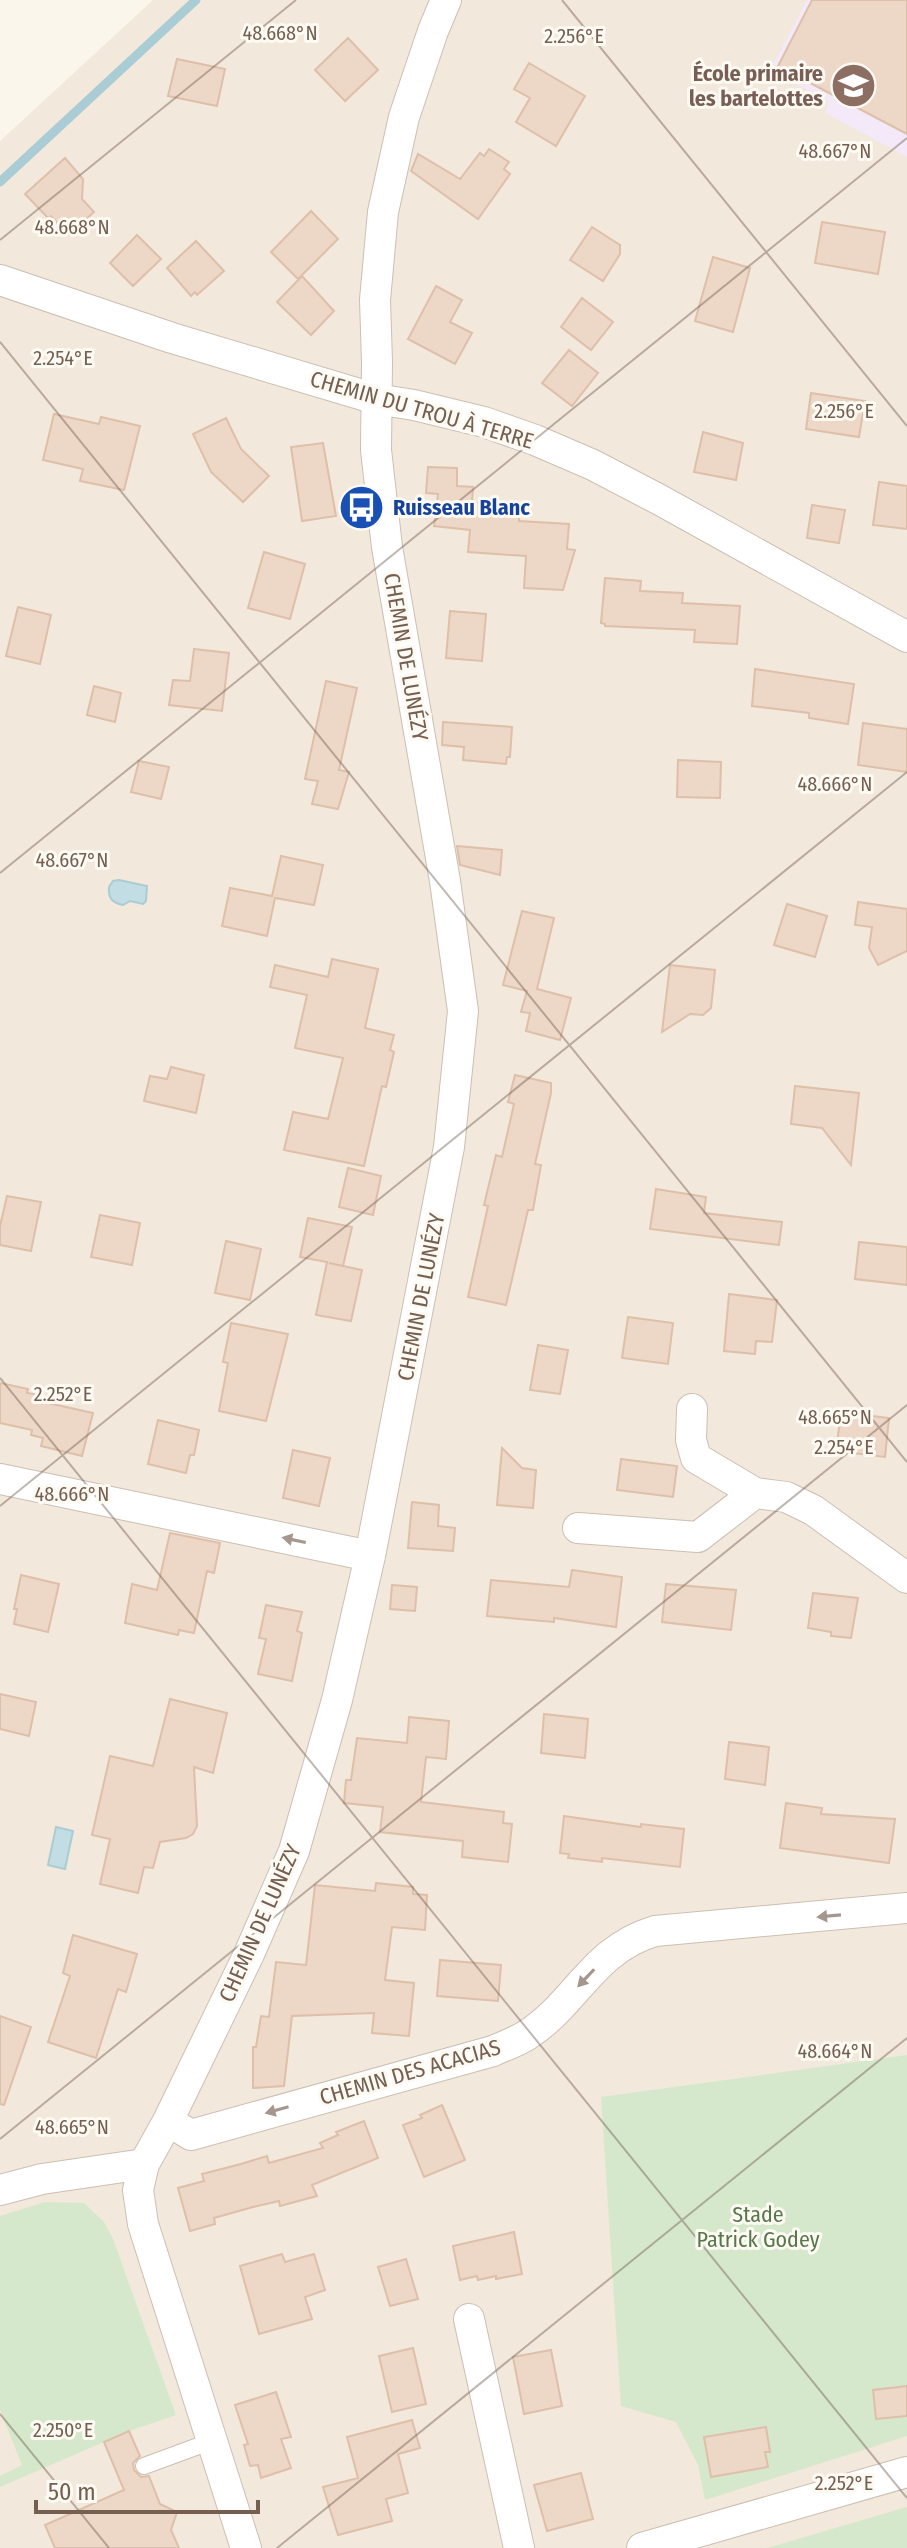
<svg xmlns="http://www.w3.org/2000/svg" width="907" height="2548" viewBox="0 0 907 2548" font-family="'Fira Sans Condensed',sans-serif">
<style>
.residential{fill:#f2e8db}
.education{fill:#f3e9f8}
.green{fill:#d6e8cc}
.water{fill:#c2dde3;stroke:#aaccd4;stroke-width:2}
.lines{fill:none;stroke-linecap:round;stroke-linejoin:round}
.stream{stroke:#aaccd4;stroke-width:9}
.building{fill:#edd7c7;stroke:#debfa9;stroke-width:2}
.lane-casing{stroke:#ccbfb3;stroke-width:18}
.street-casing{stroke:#ccbfb3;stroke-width:32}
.lane{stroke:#fff;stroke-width:16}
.street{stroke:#fff;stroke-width:30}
.oneway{fill:#a5978e}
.ticks{fill:none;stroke:#745f51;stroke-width:2;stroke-opacity:0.45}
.labels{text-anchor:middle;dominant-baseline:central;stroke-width:6;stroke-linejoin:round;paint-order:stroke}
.education-label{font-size:22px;font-weight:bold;fill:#785e54;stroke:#fdfaf3;text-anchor:end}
.street-label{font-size:22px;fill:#745f51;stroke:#fdfaf3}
.transit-label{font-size:22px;font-weight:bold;fill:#164399;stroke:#fdfaf3;text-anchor:start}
.park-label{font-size:22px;fill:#56784b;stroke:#fdfaf3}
.ticks-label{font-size:20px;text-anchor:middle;fill:#745f51;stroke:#fdfaf3;stroke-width:6;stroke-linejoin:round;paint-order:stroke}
</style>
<rect width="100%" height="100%" fill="#fbf6ec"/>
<path class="residential" d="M153 0H907V2548H0V141Z"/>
<path class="education" d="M807 0H907V157L825 113 829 101 770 70Z"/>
<path class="green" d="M907 2055V2436L705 2500 698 2465 676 2422 621 2406 601 2097Z
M45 2202 84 2203 104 2222 113 2239 176 2415 129 2431 0 2487V2476L22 2465 0 2410V2216Z
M907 2507V2548H767Z"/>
<path class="water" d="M119 880 147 886 146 901 143 904 130 901 123 905C113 903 108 899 109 887L113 881Z
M56 1827 73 1831 65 1869 48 1865Z"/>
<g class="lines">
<path class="stream" d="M0 182 196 0"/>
</g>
<path class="building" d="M812 0H907V134L778 66Z
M348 38 378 70 345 101 315 70Z
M177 59 225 69 217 106 168 96Z
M529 63 585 96 556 146 516 122 530 98 514 89Z
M489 149 509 162 504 169 510 174 478 219 411 171 418 154 460 179 480 153 484 156Z
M65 158 83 179 82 199 94 212 69 235 51 216 48 218 25 194Z
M311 211 338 239 298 279 271 252Z
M822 222 885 232 878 274 815 263Z
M592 227 620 245V254L603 281 570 260Z
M137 235 161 259 133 286 110 263Z
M196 241 224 271 197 295 195 292 191 296 167 268Z
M713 257 750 268 733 332 695 321Z
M302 276 334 311 311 335 277 302Z
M436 286 462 300 450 322 472 333 455 364 408 339Z
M582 298 613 322 591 350 561 327Z
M569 350 598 373 572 406 542 383Z
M811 393 865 401 859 437 806 429Z
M54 414 99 424 101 417 140 426 124 490 80 481 83 469 43 460Z
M226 418 241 449 269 476 243 502 211 472 193 434Z
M703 432 743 443 736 480 694 472Z
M323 443 336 516 302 521 291 447Z
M428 467 457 468V486L473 487 472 502 520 506 519 521 569 524 567 549 575 550 563 590 524 588 526 556 468 552 470 530 434 526 438 494 426 493Z
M879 482 907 486V529L873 525Z
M812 505 845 510 839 543 807 538Z
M264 552 305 564 290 619 248 608Z
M605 578 641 581 640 591 683 593 682 603 740 606 737 644 694 642 695 630 605 626V624L601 623Z
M18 607 51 615 40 664 6 656Z
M450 611 486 614 482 661 446 658Z
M194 649 229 653 222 711 169 705 173 680 190 681Z
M755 669 854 684 848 724 809 718V713L752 706Z
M326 681 357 688 339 770 349 772 338 809 312 804 318 781 305 779Z
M94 686 121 693 115 722 87 715Z
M443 722 512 727 510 757H507L506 764 463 760 464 747 442 745Z
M863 723 907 729V772L858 765Z
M678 760 721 762 720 798 677 797Z
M139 761 169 767 161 799 131 792Z
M457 846 502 850 500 875 460 865Z
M281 856 323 865 314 905 275 898 267 936 222 926 230 888 272 896Z
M858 902 907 909V951L878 965 869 948 872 927 855 925Z
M787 904 827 916 815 957 774 945Z
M522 911 554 918 537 989 571 998 560 1040 526 1031 530 1013 521 1012 527 991 503 985Z
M332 959 378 969 365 1028 394 1035 390 1050 394 1052 386 1087 382 1086 364 1166 284 1150 293 1112 328 1119 343 1058 295 1048 307 995 270 987 275 965 328 977Z
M670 965 715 970 711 1008 703 1015 690 1014 662 1032Z
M171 1067 204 1075 196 1113 144 1101 150 1076 167 1079Z
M515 1075 551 1083V1093L535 1164 541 1165 533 1210H528L506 1305 468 1297 488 1206 484 1205 496 1155 502 1157 514 1104 508 1102Z
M795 1086 859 1093 851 1165 822 1128 791 1124Z
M348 1168 381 1176 373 1215 339 1207Z
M656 1189 706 1197 704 1213 782 1222 779 1245 650 1229Z
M7 1196 41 1202 31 1251 0 1245V1226Z
M100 1215 140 1223 132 1265 91 1257Z
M308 1218 352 1227 343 1266 329 1263 362 1270 351 1321 316 1315 327 1262 300 1257Z
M226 1241 261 1249 250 1300 215 1293Z
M859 1242 907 1247V1285L855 1279Z
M729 1294 777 1300 772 1342 756 1341 755 1354 724 1351Z
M628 1317 673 1323 668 1364 622 1358Z
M231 1323 288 1334 266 1421 219 1411 228 1363 223 1362Z
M538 1345 568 1350 560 1394 530 1390Z
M0 1383 28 1389 27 1393 40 1395 39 1401 93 1413 82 1456 41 1446 43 1438 31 1435 32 1430 0 1423Z
M841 1412 889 1418 885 1457 836 1451Z
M158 1420 199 1430 194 1455H190L186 1473 148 1464Z
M502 1448 522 1468 536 1470 533 1508 497 1505Z
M293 1450 330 1458 319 1506 283 1498Z
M621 1459 677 1466 673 1497 617 1490Z
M412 1502 439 1505 438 1526 455 1528 453 1551 408 1548Z
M170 1533 220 1543 214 1573 207 1571 194 1633 179 1630 178 1635 125 1623 132 1584 157 1590Z
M572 1570 622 1577 616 1627 554 1618V1622L487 1616 491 1580 569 1587Z
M21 1575 59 1584 48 1632 14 1624 17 1609H14Z
M666 1584 736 1590 731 1630 662 1622Z
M392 1585 417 1587 415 1611 390 1609Z
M813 1593 858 1598 851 1638 831 1636V1632L808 1628Z
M266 1605 302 1612 297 1631 302 1633 292 1681 258 1674 266 1639 259 1638Z
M0 1694 36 1702 29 1736 0 1729Z
M170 1699 227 1713 213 1773 194 1767 197 1826 193 1834 186 1838 160 1842 153 1868 144 1867 138 1893 100 1884 110 1839 92 1835 110 1756 153 1766Z
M544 1714 588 1719 585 1758 541 1753Z
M409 1717 449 1721 446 1759 426 1757 421 1802 504 1812 503 1823 512 1824 508 1862 462 1857 463 1841 380 1832 383 1807 344 1803 346 1780H351L357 1738 407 1743Z
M729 1742 769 1747 765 1785 725 1779Z
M786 1803 822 1808 821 1814 895 1819 889 1863 780 1848Z
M564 1816 641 1827V1824L684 1829 680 1867 602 1858V1862L568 1858 569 1854 560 1853Z
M376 1883 413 1887V1894L427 1895 425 1930 392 1927 385 1980 414 1983 409 2036 372 2033 374 2013 292 2016 284 2086 253 2088V2047H256L261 2016 269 2017 276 1962 306 1965 315 1885 375 1891Z
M73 1935 137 1954 126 1992 118 1989 96 2058 48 2042 70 1976 63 1973Z
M440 1960 501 1965 498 2001 437 1996Z
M0 2016 31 2027 4 2105 0 2104Z
M442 2105 465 2160 424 2177 403 2125 422 2118 420 2115Z
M364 2121 378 2158 312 2185 317 2196 280 2206 279 2201 253 2207 214 2218 215 2224 190 2231 178 2188 204 2181 202 2174 241 2164 267 2156 269 2163 323 2148 320 2143 338 2135 336 2132Z
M514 2232 522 2274 496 2279V2276L478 2280 477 2276 460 2280 453 2246Z
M282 2254 285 2262 314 2254 325 2290 305 2297 312 2319 259 2334 240 2266Z
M406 2259 418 2299 390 2306 378 2267Z
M413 2348 426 2404 392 2412 379 2356Z
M551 2350 562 2406 524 2414 513 2357Z
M907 2386V2416L876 2419 873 2390Z
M276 2392 291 2437 281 2439 291 2468 261 2478 258 2465 250 2466 244 2445 248 2444 235 2405Z
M412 2420 420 2448 398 2454 408 2493 386 2499 392 2521 338 2535 323 2487 358 2478 347 2437Z
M766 2427 770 2452H765L768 2467 711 2477 704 2437Z
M129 2431 140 2456 133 2463 134 2470 141 2477 149 2476 160 2504 177 2512 171 2530 179 2548H55L45 2525 124 2490 104 2442Z
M581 2473 593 2519 547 2531 534 2485Z"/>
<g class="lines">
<defs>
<path id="lane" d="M144 2466 212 2441"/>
<path id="street" d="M0 280 172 338 376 399 414 405 484 422 535 440 593 465 660 500 907 637
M692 1409 691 1440 696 1458 755 1493
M0 1479 370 1556
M578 1528 698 1537 755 1493 786 1497 813 1510 907 1578
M168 2121 191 2135 493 2051C504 2046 516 2042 527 2035 577 2003 592 1950 655 1931L907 1908
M0 2190 42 2179 144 2164
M469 2319 519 2548
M246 2548 143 2224 138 2190 144 2164 168 2121 249 1954 294 1851 337 1700 370 1556 449 1147 463 1011 445 881 387 547 376 450 377 362 375 300 383 212 404 117 433 31 446 0
M642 2548 907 2472"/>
</defs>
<use href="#lane" class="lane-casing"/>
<use href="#street" class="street-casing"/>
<use href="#lane" class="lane"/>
<use href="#street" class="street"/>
</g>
<defs><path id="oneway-solid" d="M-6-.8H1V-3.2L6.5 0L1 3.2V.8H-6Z" transform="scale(2)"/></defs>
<g class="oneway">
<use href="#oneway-solid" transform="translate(294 1540) rotate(-168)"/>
<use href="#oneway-solid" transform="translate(829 1916) rotate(175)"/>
<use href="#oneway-solid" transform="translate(586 1978) rotate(133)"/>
<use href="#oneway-solid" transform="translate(277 2110) rotate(164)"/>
</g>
<path class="ticks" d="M562 0 907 426M0 240 296 0M0 342 907 1462M0 873 907 138M0 1378 907 2498M0 1506 907 772M0 2139 907 1405M0 2414 109 2548M277 2548 907 2038"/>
<defs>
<symbol id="school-disc" viewBox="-11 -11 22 22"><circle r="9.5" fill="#8d6e63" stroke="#fdfaf3"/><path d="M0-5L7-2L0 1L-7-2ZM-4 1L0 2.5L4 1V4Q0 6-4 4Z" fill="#fff"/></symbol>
<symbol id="bus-disc" viewBox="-11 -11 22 22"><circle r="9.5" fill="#1a4fb4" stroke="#fdfaf3"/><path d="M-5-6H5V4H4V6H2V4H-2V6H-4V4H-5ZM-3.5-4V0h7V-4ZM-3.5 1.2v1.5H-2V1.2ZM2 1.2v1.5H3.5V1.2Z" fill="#fff"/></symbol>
</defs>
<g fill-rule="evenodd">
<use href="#school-disc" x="828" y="60" width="51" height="51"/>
<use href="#bus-disc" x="336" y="482" width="51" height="51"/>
</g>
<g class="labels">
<g class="education-label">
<text x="823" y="73">École primaire<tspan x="823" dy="25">les bartelottes</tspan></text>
</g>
<g class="street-label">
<text transform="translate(422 410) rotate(16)">CHEMIN DU TROU À TERRE</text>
<text transform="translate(406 657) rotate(80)">CHEMIN DE LUNÉZY</text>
<text transform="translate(421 1297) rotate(-79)">CHEMIN DE LUNÉZY</text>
<text transform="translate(260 1923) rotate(-66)">CHEMIN DE LUNÉZY</text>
<text transform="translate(410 2072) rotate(-16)">CHEMIN DES ACACIAS</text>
</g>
<g class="transit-label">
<text x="393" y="507">Ruisseau Blanc</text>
</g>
<g class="park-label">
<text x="758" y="2214">Stade<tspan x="758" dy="25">Patrick Godey</tspan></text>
</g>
</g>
<g class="ticks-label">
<text x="280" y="40">48.668°N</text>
<text x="574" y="43">2.256°E</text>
<text x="835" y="158">48.667°N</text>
<text x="72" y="234">48.668°N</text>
<text x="63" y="365">2.254°E</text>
<text x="844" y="418">2.256°E</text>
<text x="835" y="791">48.666°N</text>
<text x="72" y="867">48.667°N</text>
<text x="63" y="1401">2.252°E</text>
<text x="835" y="1424">48.665°N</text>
<text x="844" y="1454">2.254°E</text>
<text x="72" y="1501">48.666°N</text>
<text x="835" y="2058">48.664°N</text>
<text x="72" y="2134">48.665°N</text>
<text x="63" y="2437">2.250°E</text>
<text x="844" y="2490">2.252°E</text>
</g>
<path d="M36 2500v12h222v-12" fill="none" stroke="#745f51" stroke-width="4"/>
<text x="48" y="2500" font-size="24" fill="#745f51" stroke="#fdfaf3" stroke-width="6" paint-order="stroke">50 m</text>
</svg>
